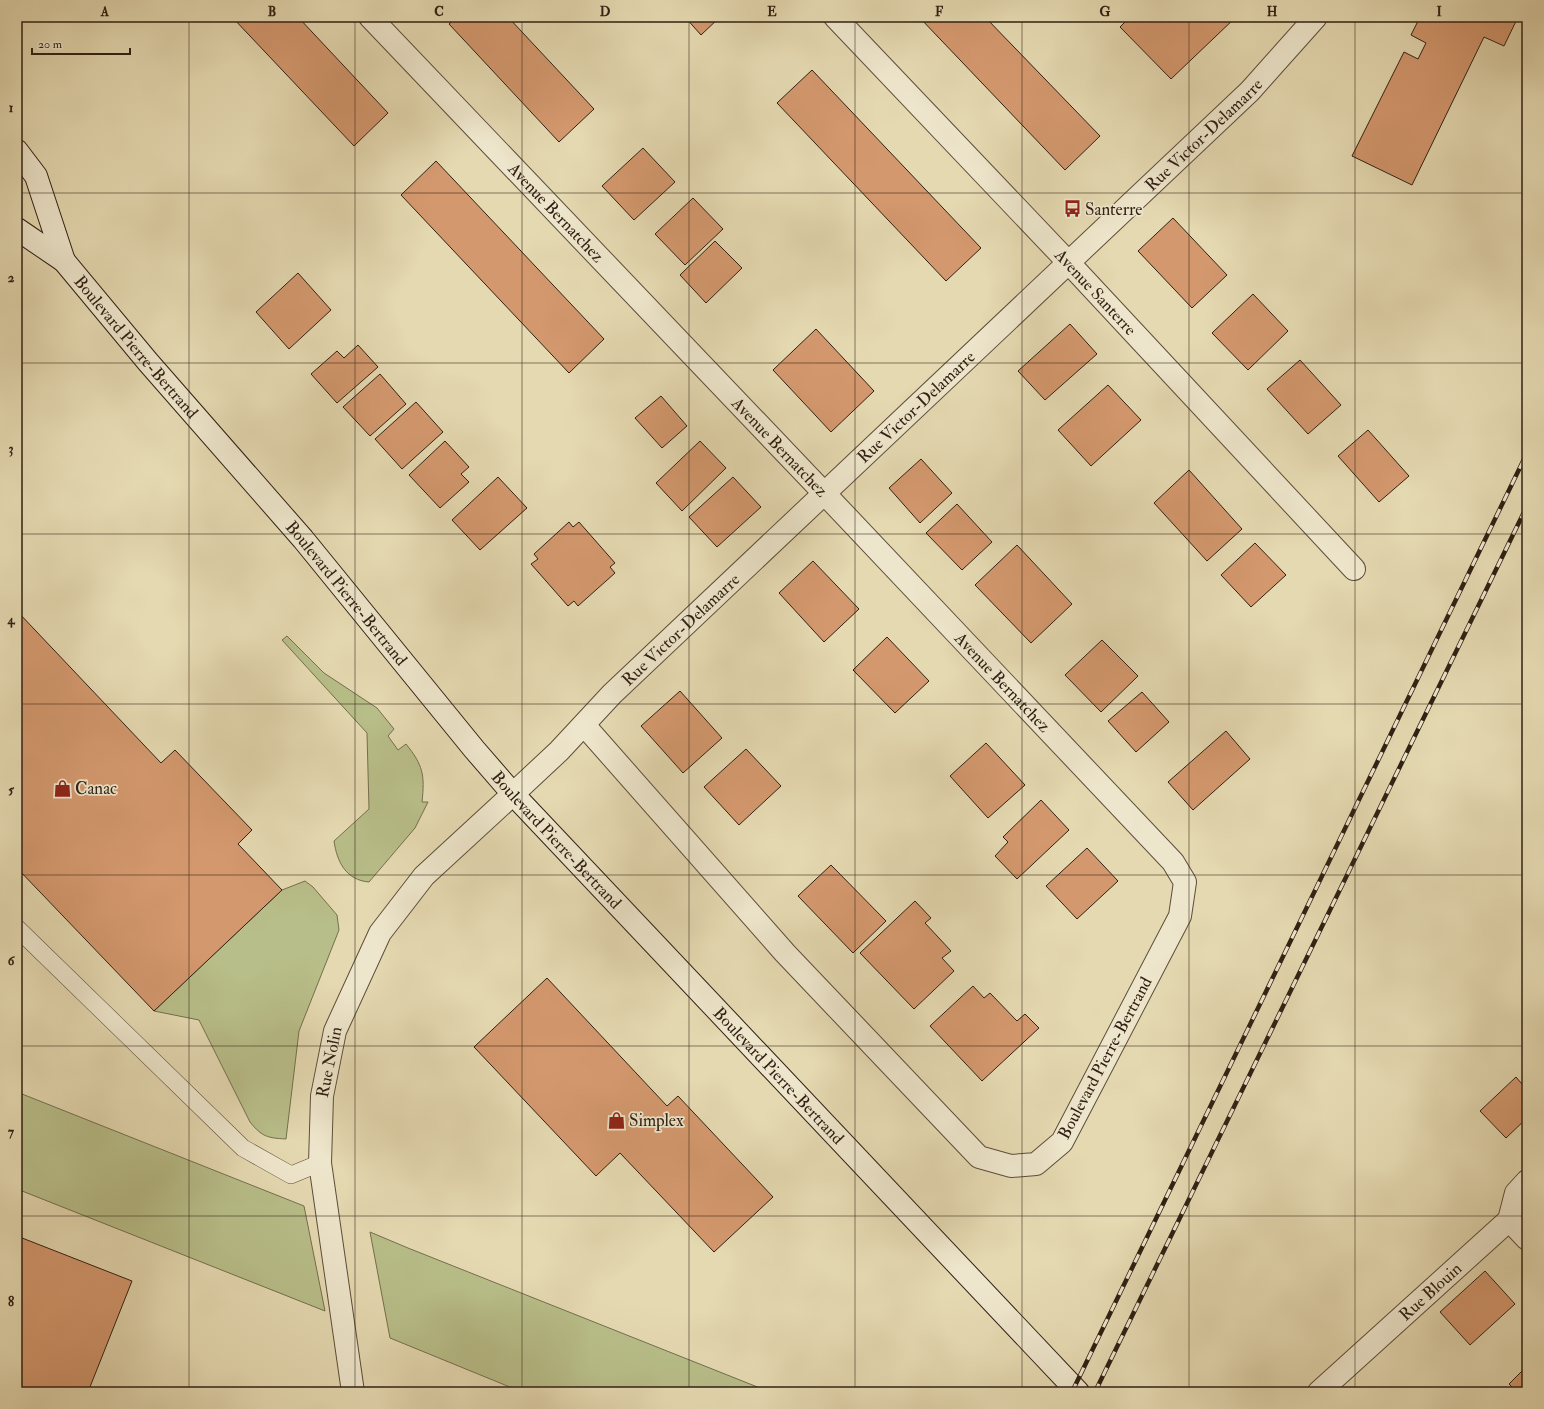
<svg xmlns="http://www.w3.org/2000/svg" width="1544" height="1409" viewBox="0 0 1544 1409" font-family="'IM FELL Double Pica',serif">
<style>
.green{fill:#b8be89;stroke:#746f4e}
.building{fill:#d4986e;stroke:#302013}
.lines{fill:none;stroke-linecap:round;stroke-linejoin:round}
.service-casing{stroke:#5d4e3a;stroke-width:18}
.minor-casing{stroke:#5d4e3a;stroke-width:24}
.tertiary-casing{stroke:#5d4e3a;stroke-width:24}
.secondary-casing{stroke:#302013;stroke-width:24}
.service{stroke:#eee6cc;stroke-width:17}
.minor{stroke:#eee6cc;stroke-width:22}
.tertiary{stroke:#eee6cc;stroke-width:22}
.secondary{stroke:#eee6cc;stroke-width:22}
.rail-casing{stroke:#302013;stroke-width:4.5}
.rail{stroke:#eee6cc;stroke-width:3;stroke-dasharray:9;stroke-linecap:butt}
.grid{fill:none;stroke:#302013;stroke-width:1;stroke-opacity:0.55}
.labels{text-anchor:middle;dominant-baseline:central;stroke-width:3.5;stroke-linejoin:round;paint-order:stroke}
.street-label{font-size:17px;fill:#302013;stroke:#eee6cc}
.poi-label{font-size:17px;fill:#302013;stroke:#eee6cc;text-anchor:start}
.neatline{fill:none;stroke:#302013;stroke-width:1.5}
.grid-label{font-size:13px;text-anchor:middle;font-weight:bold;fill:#302013}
</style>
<rect width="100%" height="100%" fill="#e5d9b1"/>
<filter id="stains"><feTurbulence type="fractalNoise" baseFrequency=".005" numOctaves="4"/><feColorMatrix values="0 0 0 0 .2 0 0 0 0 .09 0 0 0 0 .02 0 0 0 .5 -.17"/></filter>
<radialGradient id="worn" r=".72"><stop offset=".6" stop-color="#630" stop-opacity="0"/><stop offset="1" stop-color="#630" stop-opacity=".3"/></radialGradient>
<path class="green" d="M287 636 324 673 377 708 394 729 388 736 398 750 406 744C423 765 425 775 422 802H428L415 828 369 882C346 880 337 862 334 841L369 809 367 733 282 640Z
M305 881 313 887 337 915 339 930 299 1031 286 1139C268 1138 262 1137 250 1122L199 1020 154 1011 282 890Z
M17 1092 304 1206 325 1311 17 1189Z
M370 1232 408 1248 770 1392H522L390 1338Z"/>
<path class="building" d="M232 17H298L388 113 354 146Z
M457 17H508L594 109 559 142 449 24Z
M685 17H720L701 35Z
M919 17H985L1100 136 1065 170Z
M1130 17H1236L1171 79 1120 27Z
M1420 17H1518L1504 46 1484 37 1412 185 1352 156 1404 52 1418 59 1426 43 1411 35Z
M812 70 981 248 946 281 777 103Z
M643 148 675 182 634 220 602 186Z
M436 161 604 339 569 373 401 195Z
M693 198 723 229 685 265 655 234Z
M1173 218 1227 275 1192 308 1138 251Z
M715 241 742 268 706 303 680 275Z
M298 273 331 310 289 349 256 312Z
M1253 294 1288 331 1248 370 1212 333Z
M1070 324 1097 354 1045 400 1018 371Z
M816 329 874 391 831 432 773 370Z
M358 345 378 367 337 403 311 374 337 351 344 358Z
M1300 360 1341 405 1308 434 1267 389Z
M380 374 406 404 370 436 343 407Z
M1108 385 1141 420 1091 466 1058 430Z
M661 396 687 426 662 448 635 418Z
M416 402 443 432 402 469 375 439Z
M1368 430 1409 476 1379 502 1338 456Z
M445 441 469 467 461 474 469 482 440 508 409 475Z
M700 441 726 468 682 511 656 483Z
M921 459 952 493 920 523 889 488Z
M1189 470 1242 529 1207 561 1154 503Z
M498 477 527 508 480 550 452 520Z
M733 477 761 507 717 547 689 517Z
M957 504 992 542 962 570 926 533Z
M569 522 573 527 579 522 615 563 610 567 615 573 578 606 574 601 568 606 531 564 538 559 534 554Z
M1255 543 1286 575 1251 607 1221 575Z
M1017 545 1072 604 1031 643 975 585Z
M813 561 859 609 824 642 779 593Z
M17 611 161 763 175 750 252 830 238 844 282 890 154 1011 17 868Z
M887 637 929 681 895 713 853 670Z
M1102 640 1138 676 1101 712 1065 675Z
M680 691 722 738 683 773 641 726Z
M1142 692 1169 722 1136 752 1108 721Z
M1226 731 1250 759 1193 810 1168 782Z
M986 743 1025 785 988 818 950 776Z
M746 749 781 786 739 825 704 787Z
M1041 800 1069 830 1017 879 995 856 1008 842 1003 837Z
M1087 848 1118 881 1077 919 1046 886Z
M831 865 886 921 853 953 798 896Z
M915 901 931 918 925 923 951 951 942 958 954 971 914 1009 860 953Z
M547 978 667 1106 678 1096 773 1197 714 1252 620 1153 596 1176 474 1047Z
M973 986 984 998 990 993 1017 1021 1025 1014 1039 1028 982 1081 930 1026Z
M1516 1077 1527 1090V1118L1506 1138 1480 1111Z
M17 1236 132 1281 88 1392H17Z
M1485 1271 1515 1304 1470 1345 1440 1312Z
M1527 1366V1392H1517L1509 1384Z"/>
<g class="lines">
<defs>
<path id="service" d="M17 928 243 1148 291 1175 320 1163"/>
<g id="minor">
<path id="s1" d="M370 17 824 493 1173 862 1185 882 1180 916 1062 1142 1036 1164 1011 1166 979 1157 785 953 584 725"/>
<path id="s2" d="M835 17 1068 262 1354 569"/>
<path id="s3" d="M513 794 559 751 612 694 1250 91 1316 17"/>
<path d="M1509 1220 1527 1239"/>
<path id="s4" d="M1319 1392 1509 1220 1516 1193 1527 1181"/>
</g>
<g id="tertiary">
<path id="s5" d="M353 1392 320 1163 322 1096 335 1031 380 933 424 876 513 794"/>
</g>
<g id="secondary">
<path d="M17 151 36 176 64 261"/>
<path id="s6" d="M17 229 64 261 148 362 303 539 474 749 513 794 1078 1392"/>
</g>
</defs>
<use href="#service" class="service-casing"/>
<use href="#minor" class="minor-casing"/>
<use href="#tertiary" class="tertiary-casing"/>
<use href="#secondary" class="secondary-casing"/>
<use href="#service" class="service"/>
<use href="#minor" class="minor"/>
<use href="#tertiary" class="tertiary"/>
<use href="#secondary" class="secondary"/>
<defs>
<path id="rail" d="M1072 1392 1527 453
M1095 1392 1527 506"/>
</defs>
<use href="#rail" class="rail-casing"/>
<use href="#rail" class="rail"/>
</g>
<path class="grid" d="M189 17V1392M355 17V1392M522 17V1392M689 17V1392M855 17V1392M1022 17V1392M1189 17V1392M1355 17V1392M17 193H1527M17 363H1527M17 534H1527M17 704H1527M17 875H1527M17 1046H1527M17 1216H1527"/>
<defs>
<symbol id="bus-bare" viewBox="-9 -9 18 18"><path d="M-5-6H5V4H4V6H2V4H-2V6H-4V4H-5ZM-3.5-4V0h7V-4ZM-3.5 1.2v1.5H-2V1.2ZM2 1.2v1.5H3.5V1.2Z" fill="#8f2418" stroke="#eee6cc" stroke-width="2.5" paint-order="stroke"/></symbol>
<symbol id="shop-bare" viewBox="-9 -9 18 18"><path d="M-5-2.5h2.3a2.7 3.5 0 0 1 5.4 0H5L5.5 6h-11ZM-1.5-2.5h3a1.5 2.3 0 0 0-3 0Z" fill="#8f2418" stroke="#eee6cc" stroke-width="2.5" paint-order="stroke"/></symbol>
</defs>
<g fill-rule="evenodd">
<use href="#bus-bare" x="1060" y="196" width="25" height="25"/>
<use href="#shop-bare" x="50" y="776" width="25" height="25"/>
<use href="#shop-bare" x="604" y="1108" width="25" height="25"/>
</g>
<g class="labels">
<g class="street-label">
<text stroke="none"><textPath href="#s3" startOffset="955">Rue Victor-Delamarre</textPath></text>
<text stroke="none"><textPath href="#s1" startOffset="270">Avenue Bernatchez</textPath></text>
<text stroke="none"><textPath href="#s2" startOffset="379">Avenue Santerre</textPath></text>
<text stroke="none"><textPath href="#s6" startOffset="169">Boulevard Pierre-Bertrand</textPath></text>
<text stroke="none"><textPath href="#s3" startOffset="559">Rue Victor-Delamarre</textPath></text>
<text stroke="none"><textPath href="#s1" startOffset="594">Avenue Bernatchez</textPath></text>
<text stroke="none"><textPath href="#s6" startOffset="493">Boulevard Pierre-Bertrand</textPath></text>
<text stroke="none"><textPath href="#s3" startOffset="235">Rue Victor-Delamarre</textPath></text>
<text stroke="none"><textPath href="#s1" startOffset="918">Avenue Bernatchez</textPath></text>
<text stroke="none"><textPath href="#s6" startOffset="817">Boulevard Pierre-Bertrand</textPath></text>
<text transform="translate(1105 1058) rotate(-62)">Boulevard Pierre-Bertrand</text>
<text stroke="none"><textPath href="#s5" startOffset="333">Rue Nolin</textPath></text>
<text stroke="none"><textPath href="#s6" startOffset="1141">Boulevard Pierre-Bertrand</textPath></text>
<text stroke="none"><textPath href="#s4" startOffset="150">Rue Blouin</textPath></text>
</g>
<g class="poi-label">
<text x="1085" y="209">Santerre</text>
<text x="75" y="788">Canac</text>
<text x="629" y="1120">Simplex</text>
</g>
</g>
<rect width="1544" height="1409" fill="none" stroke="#e5d9b1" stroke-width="44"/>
<path d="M32 48v6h98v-6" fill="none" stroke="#302013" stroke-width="2"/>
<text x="38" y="48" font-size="12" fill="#302013" stroke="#eee6cc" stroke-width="3" paint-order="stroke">20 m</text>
<rect x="22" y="22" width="1500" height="1365" class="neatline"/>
<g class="grid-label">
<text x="105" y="16">A</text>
<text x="272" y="16">B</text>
<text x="439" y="16">C</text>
<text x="605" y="16">D</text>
<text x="772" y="16">E</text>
<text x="939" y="16">F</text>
<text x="1105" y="16">G</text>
<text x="1272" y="16">H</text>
<text x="1439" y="16">I</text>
<text x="11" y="112">1</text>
<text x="11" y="282">2</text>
<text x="11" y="453">3</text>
<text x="11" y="624">4</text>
<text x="11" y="794">5</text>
<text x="11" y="965">6</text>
<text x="11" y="1136">7</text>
<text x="11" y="1306">8</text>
</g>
<rect width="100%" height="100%" filter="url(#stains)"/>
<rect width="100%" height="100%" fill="url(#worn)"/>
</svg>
